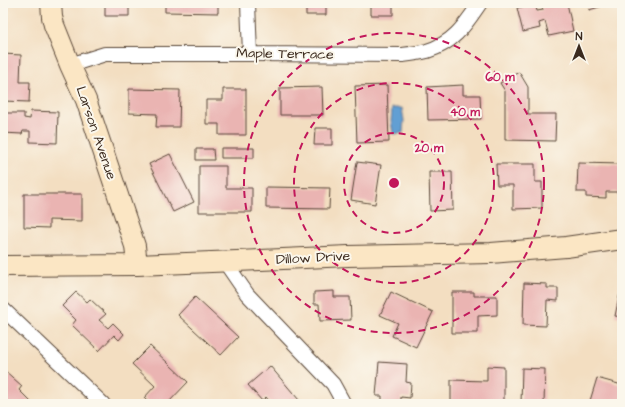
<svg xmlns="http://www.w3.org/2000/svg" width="625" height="407" viewBox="0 0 625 407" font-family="'Architects Daughter',sans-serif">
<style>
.water{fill:#629fd3;stroke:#4e6478}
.building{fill:#eab4b2}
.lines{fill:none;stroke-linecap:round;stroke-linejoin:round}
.street-casing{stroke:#574536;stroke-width:16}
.secondary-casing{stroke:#574536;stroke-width:22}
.street{stroke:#fff;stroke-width:14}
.secondary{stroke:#fbe6c4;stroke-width:20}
.ring{fill:none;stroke:#c2185b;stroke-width:2;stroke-dasharray:7 5}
.labels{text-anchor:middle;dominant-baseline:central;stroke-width:4;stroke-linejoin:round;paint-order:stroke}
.street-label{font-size:14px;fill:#3b2a1e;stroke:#fbf7ec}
.centre{fill:#c2185b;stroke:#fbf7ec;stroke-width:2}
.ring-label{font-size:12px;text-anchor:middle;font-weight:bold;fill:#c2185b;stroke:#fbf7ec;stroke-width:4;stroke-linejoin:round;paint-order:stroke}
</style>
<rect width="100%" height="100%" fill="#fbf7ec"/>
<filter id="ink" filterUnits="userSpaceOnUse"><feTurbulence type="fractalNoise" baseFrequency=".025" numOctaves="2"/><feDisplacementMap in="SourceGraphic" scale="8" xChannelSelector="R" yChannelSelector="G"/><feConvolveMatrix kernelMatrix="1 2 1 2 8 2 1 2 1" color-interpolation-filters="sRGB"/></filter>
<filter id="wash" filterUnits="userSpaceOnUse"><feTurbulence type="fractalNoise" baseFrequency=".012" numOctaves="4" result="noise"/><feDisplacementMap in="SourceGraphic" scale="16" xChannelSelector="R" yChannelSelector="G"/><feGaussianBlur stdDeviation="0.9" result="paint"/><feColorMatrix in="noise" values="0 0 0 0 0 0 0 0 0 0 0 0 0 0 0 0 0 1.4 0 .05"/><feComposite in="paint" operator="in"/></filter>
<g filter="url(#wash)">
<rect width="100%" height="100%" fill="#f3dec1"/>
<path class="water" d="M392 108H402L404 120 403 133 393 134 391 121Z"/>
<g id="blocks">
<path class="building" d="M105 3H129V16H105Z
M165 3H218V13L165 12Z
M306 3H326V15H306Z
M371 3H393V15H371Z
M541 3H567L573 31 549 36 545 21 539 23 540 28 523 32 517 8 535 4 537 11 543 10Z
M587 3H613L589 10Z
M3 54 21 55 20 82H30L29 102 3 101Z
M519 72 528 87V114H556L555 141 505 140V91L500 83Z
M387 85 389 142 357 143 355 86Z
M463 85V95H480L481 119 428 120 427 87Z
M322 87 323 115H280V88Z
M129 89 180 90 179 127H156L157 114 129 113Z
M223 89H246V135H219V124H206V100H223Z
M31 111 58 112 57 143 30 142V131H23L22 134 3 133V113H24V118L30 119Z
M315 128H332V145H314Z
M221 148H254V158H221Z
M196 149H213L214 160H196Z
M170 154 194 202 173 212 149 164Z
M357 162 381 165 375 204 351 200Z
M578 163 622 164V192H606V198L586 197V192H577Z
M496 164H535V182H542V208L513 209V185H497Z
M199 166H226V188H252V212H199Z
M429 172H452L453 210 430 211Z
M266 187 330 188 329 209 266 208Z
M24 194H82V221L49 220V228L24 227Z
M524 283 547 284V288H558V301L547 300 546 326 523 325Z
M621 287 622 288V317L615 316Z
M334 291V297H350L351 320 320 321 319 304H314V292Z
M76 292 87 302 90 299 106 314 99 320 108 328 113 323 124 334 119 340 114 335 99 351 72 325 76 320 62 306Z
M391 292 433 312 416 347 392 336 398 323 380 315Z
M452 292H474V296H497V315L478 316V333H452Z
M195 297 238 337 221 355 178 315Z
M150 346 188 382 167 404H150L144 398 155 386 132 364Z
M379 362 407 364 406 382 411 383 410 398 401 397V404H382V396H376Z
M270 366 299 400 294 404H272L266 397 262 401 248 385Z
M487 366 504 367V404H451V380L487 381Z
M522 368 545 369 544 404H521Z
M3 369 22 386 19 390 33 404H3Z
M597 378 622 385V404H589Z"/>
</g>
</g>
<g filter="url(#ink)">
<use href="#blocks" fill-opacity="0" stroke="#574536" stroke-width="1"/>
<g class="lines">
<defs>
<path id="street" d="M248 3 250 54
M70 65 105 54H250L402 55C410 54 419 53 427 51 454 43 465 25 480 3
M225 262 247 294 333 384 344 404
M3 309 103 404"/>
<path id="secondary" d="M51 3 52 17 54 25 70 65 86 100 135 246 137 265
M3 266 137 265 283 259 348 256 491 253 566 247 622 239"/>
</defs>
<use href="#street" class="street-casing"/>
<use href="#secondary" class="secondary-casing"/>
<use href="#street" class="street"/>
<use href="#secondary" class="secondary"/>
</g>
</g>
<g class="ring">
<circle cx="394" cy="183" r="50"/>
<circle cx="394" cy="183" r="100"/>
<circle cx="394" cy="183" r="150"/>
</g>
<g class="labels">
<g class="street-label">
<text transform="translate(285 54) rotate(1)">Maple Terrace</text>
<text transform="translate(96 133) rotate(71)">Larson Avenue</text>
<text transform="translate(313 258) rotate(-3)">Dillow Drive</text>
</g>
</g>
<circle cx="394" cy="183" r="6" class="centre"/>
<g class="ring-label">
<text x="500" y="81">60 m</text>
<text x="465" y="116">40 m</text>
<text x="429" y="152">20 m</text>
</g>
<rect width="625" height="407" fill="none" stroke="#fbf7ec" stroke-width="16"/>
<g transform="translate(579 46)" stroke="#fbf7ec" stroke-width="3" paint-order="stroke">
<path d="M0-3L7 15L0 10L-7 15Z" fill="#3b2a1e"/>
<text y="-6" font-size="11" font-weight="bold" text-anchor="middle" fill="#3b2a1e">N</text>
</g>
</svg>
